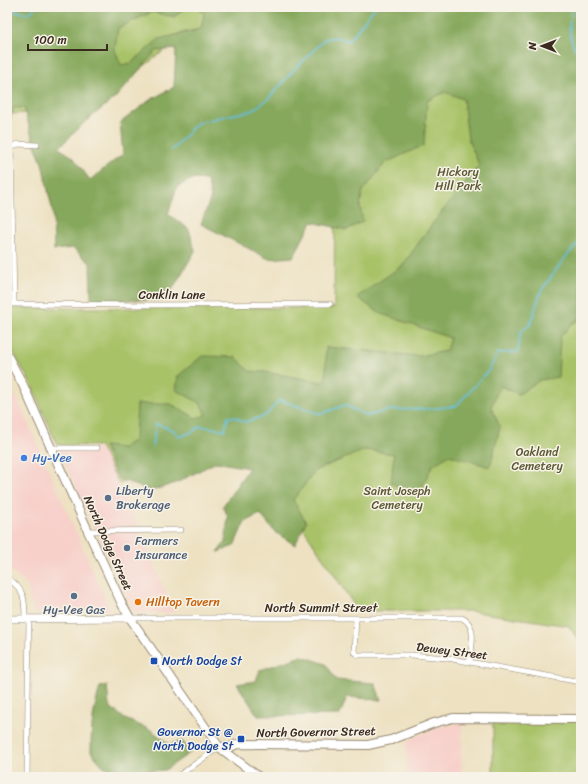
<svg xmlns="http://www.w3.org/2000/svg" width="588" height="784" viewBox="0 0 588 784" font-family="Sriracha,sans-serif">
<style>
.built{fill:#f7d0ca}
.green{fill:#a8c268;stroke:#727643}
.forest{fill:#86a85c;stroke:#60693d;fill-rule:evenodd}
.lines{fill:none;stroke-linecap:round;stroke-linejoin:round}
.stream{stroke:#61c0df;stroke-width:1.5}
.street-casing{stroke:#948670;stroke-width:6}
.secondary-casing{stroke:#948670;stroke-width:8}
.primary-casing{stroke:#948670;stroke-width:10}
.street{stroke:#fff;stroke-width:5}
.secondary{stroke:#fff;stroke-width:7}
.primary{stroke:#fff;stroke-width:8}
.shop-dot{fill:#3f7fe0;stroke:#f7f3e8;stroke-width:1.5}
.service-dot{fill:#5c6f8a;stroke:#f7f3e8;stroke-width:1.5}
.food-dot{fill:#e8710a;stroke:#f7f3e8;stroke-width:1.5}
.transit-dot{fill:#1a4fb4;stroke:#f7f3e8;stroke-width:1.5}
.labels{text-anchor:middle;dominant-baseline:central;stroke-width:3;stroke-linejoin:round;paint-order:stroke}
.park-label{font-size:12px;fill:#5c5834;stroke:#f7f3e8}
.street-label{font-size:12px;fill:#3b2a1e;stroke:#f7f3e8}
.shop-label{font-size:12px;fill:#366cbe;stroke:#f7f3e8;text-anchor:start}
.service-label{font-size:12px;fill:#4e5e75;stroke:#f7f3e8;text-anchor:start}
.food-label{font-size:12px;fill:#c56008;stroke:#f7f3e8;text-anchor:start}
.transit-label{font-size:12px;fill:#164399;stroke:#f7f3e8;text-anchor:start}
</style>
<rect width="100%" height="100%" fill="#f7f3e8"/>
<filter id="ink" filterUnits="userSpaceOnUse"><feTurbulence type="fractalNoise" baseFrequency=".025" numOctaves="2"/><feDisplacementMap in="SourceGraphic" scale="8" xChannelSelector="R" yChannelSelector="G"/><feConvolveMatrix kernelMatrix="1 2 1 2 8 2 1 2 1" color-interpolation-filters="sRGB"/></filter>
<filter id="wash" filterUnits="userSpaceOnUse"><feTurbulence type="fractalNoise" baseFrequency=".012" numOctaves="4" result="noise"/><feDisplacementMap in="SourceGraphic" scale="16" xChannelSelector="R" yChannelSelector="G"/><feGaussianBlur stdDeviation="0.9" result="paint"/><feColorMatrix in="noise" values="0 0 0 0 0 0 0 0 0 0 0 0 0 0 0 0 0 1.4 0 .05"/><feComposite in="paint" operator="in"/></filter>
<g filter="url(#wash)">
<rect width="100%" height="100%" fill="#ede1c1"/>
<path class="built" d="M7 384 18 400 110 610 34 613 27 585 7 568Z
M58 449H102L119 484 175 613H134Z
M462 723 461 777H407V740L439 727Z"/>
<path class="green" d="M7 7H179V12L186 7H198L204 14 201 29 179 33V39L68 125 34 113 7 114Z
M581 7V644L569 626 470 611H358L286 502 319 443 206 448 119 484 100 446 57 445 30 382 8 343V308H334L336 55Z
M581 719V777H493V722Z"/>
<path class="forest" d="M7 7H186L174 17 152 12 118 28 115 50 121 65 131 63 159 39 201 29 204 14 198 7H581V315L579 320 572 324 560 337 558 377 540 380 519 394 500 386 491 407 500 427 490 467 449 455 432 466 418 496 391 483 394 454 365 450 316 470 293 500 306 522 295 545 275 532 260 514 244 523 234 546 218 552 225 542 228 517 223 506 249 468 216 462 176 483 150 491 118 478 104 446 122 448 135 440 137 404H171L196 418 206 415 200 403 176 390 178 376 202 356 236 357 249 371 265 372 322 382 326 377V347L419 356 446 351 450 338 379 313 357 297 403 265 433 223 479 165 468 139 463 99 445 92 427 101 424 145 385 163 363 191 360 206 363 221 347 230 312 222 293 257 269 259 201 224 211 197 207 180 192 179 177 187 168 214 189 229 195 251 166 300H91L90 263 73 248 54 250 53 213 42 163 33 140 24 108H14L7 128ZM176 49 174 87 150 100 120 123 123 154 90 180 73 157 59 148 85 122 115 98 156 51Z
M302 656 326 664 336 680 375 683 381 700 347 697 340 715 258 716 237 684 256 681 260 670Z
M107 685 109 706 125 719 151 730 169 744 182 741 191 752 165 770 121 773 103 766 91 752C91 728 93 711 100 687Z"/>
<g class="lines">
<path class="stream" d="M7 9 29 14 35 7
M571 16V7
M570 20C569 34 571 47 581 56
M352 37 375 7
M172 150 197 123 225 116 251 111 268 99 293 71 325 39 335 37 349 41 350 39
M152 447 156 424 173 430 180 437 194 431 200 426 225 430 228 417H235L245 422 265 416 280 400 321 414 345 405 367 416 390 410 428 409 456 406 489 370 498 353 518 352 521 331 530 325 541 291 564 259 581 240"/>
</g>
</g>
<g filter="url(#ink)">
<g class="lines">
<defs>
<path id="street" d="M14 303 11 148 18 144 37 145
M7 304 153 305 330 304
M52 448H97
M88 531 181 530
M7 578C25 589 25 600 25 619
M130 618H462C478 625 471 648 470 662
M356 618 354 652 358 655H411L447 658 581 682
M7 777H39
M27 777 29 619
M177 777 219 747"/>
<path id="secondary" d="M7 619 130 618"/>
<path id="primary" d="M7 355 23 385 88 531 122 604 130 618 219 747 259 777
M219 747H231L237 744 368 745 391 740 434 723 453 718 581 719"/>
</defs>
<use href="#street" class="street-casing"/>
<use href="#secondary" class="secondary-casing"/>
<use href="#primary" class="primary-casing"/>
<use href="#street" class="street"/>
<use href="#secondary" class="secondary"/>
<use href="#primary" class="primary"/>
</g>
</g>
<circle class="shop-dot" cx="24" cy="458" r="4"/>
<g class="service-dot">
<circle cx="108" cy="498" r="4"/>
<circle cx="127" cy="548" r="4"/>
<circle cx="74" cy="596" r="4"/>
</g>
<circle class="food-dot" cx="138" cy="602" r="4"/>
<g class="transit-dot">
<rect x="150" y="657" width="8" height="8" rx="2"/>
<rect x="237" y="735" width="8" height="8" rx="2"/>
</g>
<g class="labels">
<g class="park-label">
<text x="458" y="172">Hickory<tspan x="458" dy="14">Hill Park</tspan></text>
<text x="537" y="452">Oakland<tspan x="537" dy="14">Cemetery</tspan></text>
<text x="397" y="491">Saint Joseph<tspan x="397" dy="14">Cemetery</tspan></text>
</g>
<g class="street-label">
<text x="172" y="295">Conklin Lane</text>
<text transform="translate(108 543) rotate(66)">North Dodge Street</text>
<text x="321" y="608">North Summit Street</text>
<text transform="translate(452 651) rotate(7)">Dewey Street</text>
<text transform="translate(316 732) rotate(-1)">North Governor Street</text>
</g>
<g class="shop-label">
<text x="32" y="458">Hy-Vee</text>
</g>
<g class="service-label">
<text x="116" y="491">Liberty<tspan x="116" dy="14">Brokerage</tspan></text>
<text x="135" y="541">Farmers<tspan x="135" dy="14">Insurance</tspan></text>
<text x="74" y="610" text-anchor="middle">Hy-Vee Gas</text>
</g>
<g class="food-label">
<text x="146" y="602">Hilltop Tavern</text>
</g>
<g class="transit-label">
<text x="162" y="661">North Dodge St</text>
<text x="233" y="732" text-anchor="end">Governor St @<tspan x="233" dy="14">North Dodge St</tspan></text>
</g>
</g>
<rect width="588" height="784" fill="none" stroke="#f7f3e8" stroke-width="24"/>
<g transform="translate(542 46) rotate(270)" stroke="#f7f3e8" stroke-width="3" paint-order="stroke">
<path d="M0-3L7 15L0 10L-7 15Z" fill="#3b2a1e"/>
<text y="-6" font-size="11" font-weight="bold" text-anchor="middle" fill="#3b2a1e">N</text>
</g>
<path d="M28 44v6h79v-6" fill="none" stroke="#3b2a1e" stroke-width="2"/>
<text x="34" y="44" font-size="12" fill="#3b2a1e" stroke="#f7f3e8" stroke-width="3" paint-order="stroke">100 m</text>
</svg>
